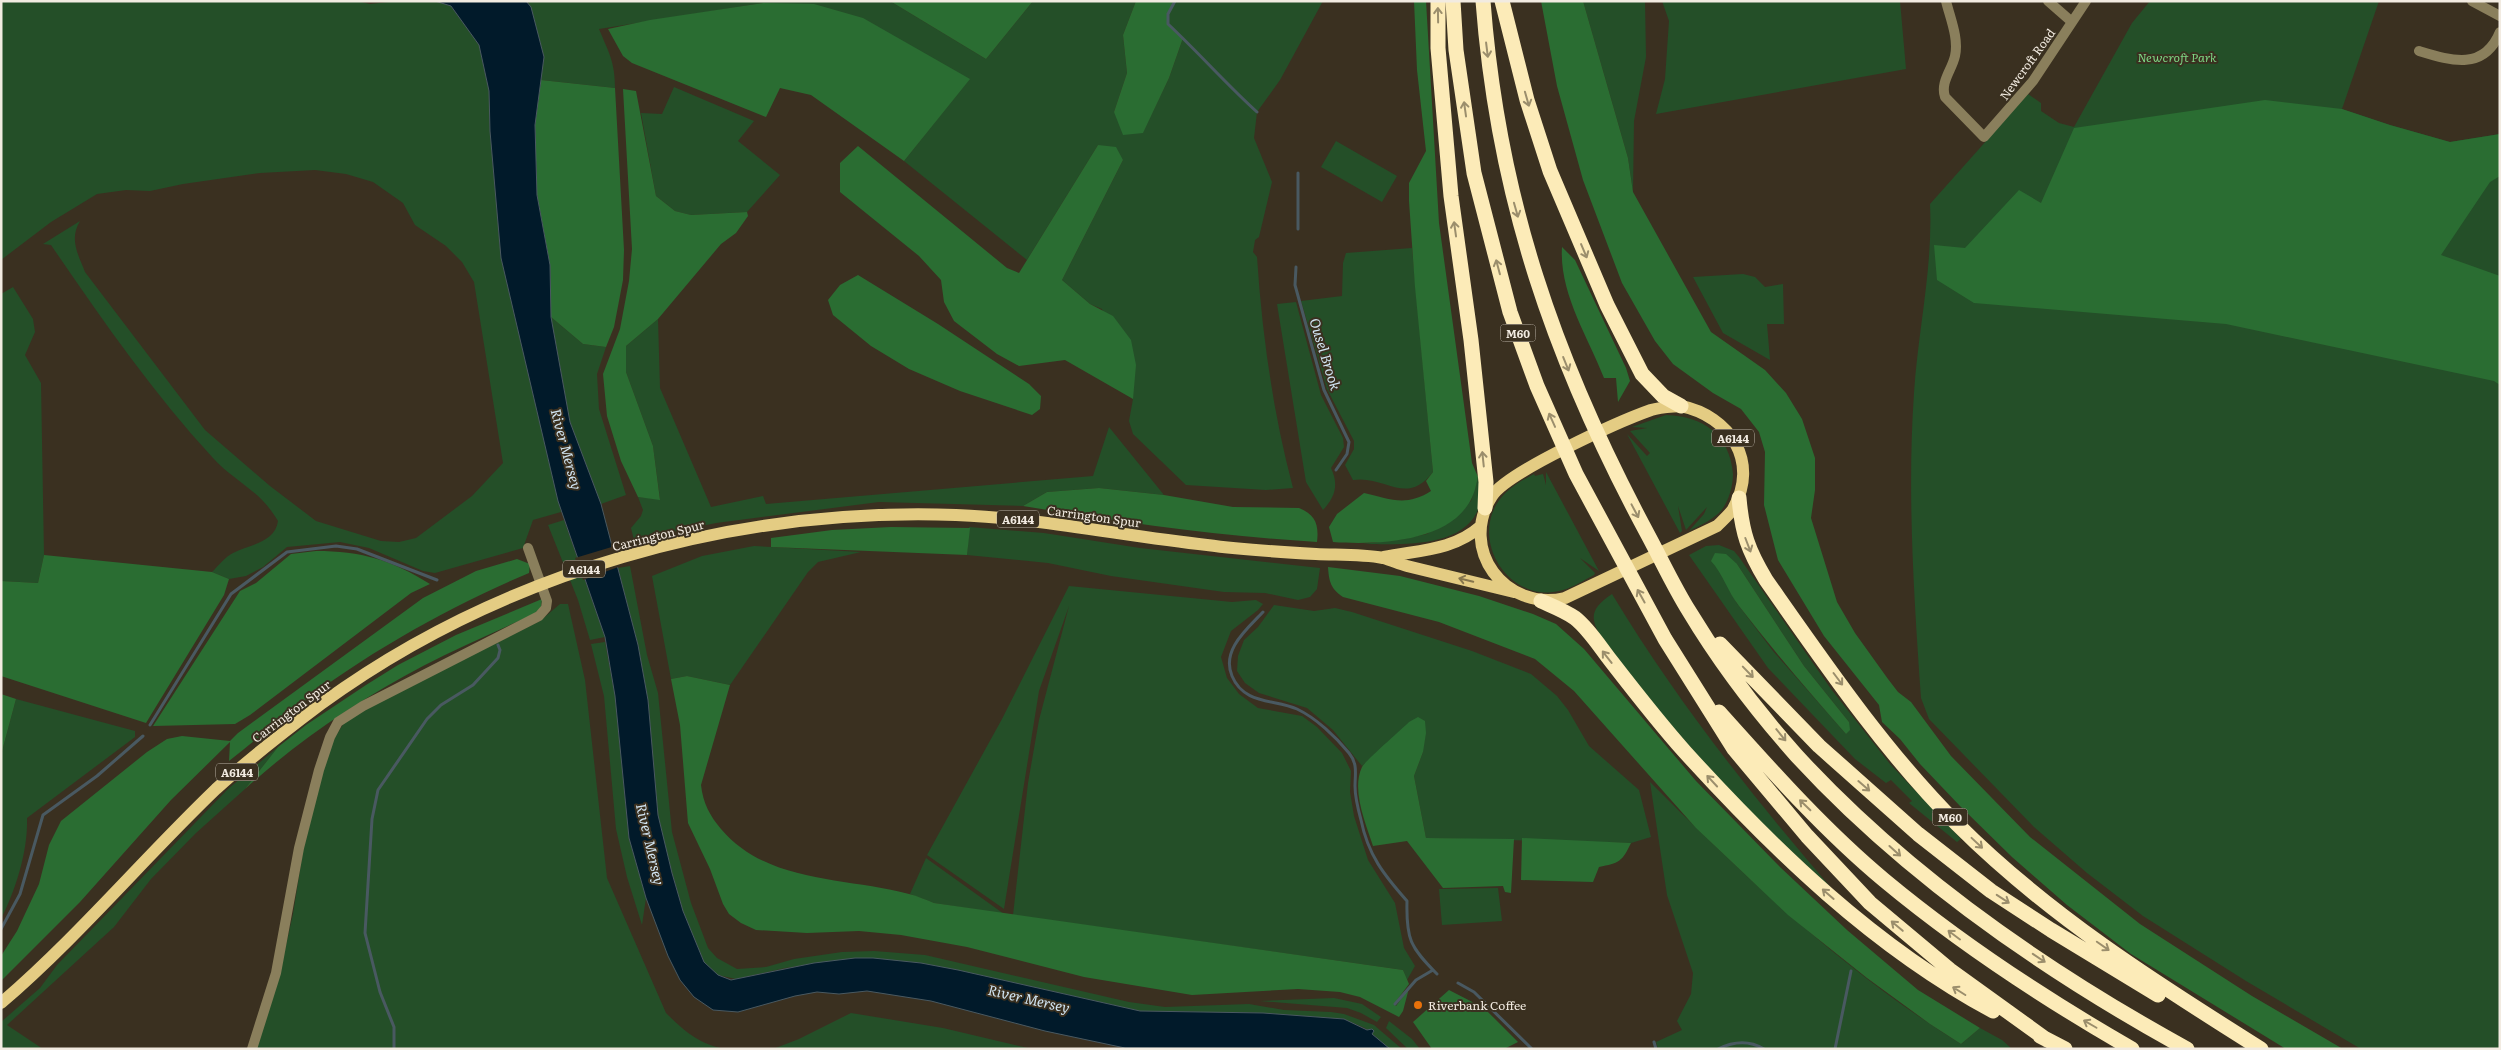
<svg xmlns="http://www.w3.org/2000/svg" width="2501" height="1050" viewBox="0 0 2501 1050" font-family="Literata,serif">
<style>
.green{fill:#244f28;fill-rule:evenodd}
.forest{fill:#2a6d32}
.water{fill:#011a2a;stroke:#495961}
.pier{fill:#3a3020}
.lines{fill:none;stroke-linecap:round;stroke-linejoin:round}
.stream{stroke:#495961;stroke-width:3}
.street{stroke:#8a7f5c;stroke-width:10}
.primary{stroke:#e4cc83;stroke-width:12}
.highway{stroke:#fcebb8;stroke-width:15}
.oneway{stroke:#9b8e6c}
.oneway2{stroke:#86764d}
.food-dot{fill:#e8710a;stroke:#3a3020;stroke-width:2}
.labels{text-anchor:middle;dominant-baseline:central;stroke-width:4;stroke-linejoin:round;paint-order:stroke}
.shield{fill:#3a3020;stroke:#bbb3a7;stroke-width:1}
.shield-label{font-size:11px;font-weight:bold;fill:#f2ebe1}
.park-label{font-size:12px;font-style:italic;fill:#7dd684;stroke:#3a3020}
.street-label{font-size:12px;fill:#f2ebe1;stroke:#3a3020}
.poi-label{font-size:12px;fill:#f2ebe1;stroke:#3a3020;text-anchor:start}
.water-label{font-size:14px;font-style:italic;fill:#d2e6f4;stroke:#3a3020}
</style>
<rect width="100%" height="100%" fill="#3a3020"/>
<path class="green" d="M1 1H357L370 4 398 1H435L451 6 479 45 489 91 490 131 501 258 561 512 533 520 523 548 435 573 423 571 369 548 340 542 287 547 263 567 246 576 229 579 212 572C218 566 225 557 233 553 250 544 275 543 278 521 260 490 235 482 213 458 152 392 101 318 51 245L43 244 80 221C69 239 78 254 85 272L205 430 270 486 316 521 381 541 399 542 416 538 472 496 503 463 474 282 462 262 446 246 415 225 403 203 373 182 346 174 315 170 260 173 183 184 150 191 126 190 97 194 51 222 1 260Z
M528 1H890L986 59 1033 1H1136L1123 35 1127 73 1114 112 1143 132 1169 78 1183 38 1168 24 1167 19 1175 1H1323L1280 80 1257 112 1254 138 1272 182 1259 237 1255 240 1253 252 1257 257C1262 334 1273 413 1293 488L1266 490 1186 485 1133 434 1129 421 1133 399 1102 309 1090 304 1062 280 1123 160 1098 145 1027 260 904 161 969 79 763 3 599 29C609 53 615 62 615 88L541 80 544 57Z
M1583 1H1645L1646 57 1634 121 1633 192 1628 158Z
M1662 1H1900L1906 69 1656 114 1665 79 1669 21Z
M2150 1H2379L2342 109 2390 125 2450 142 2500 134V1049H2361L2246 981 2143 916 2087 873 2034 827 1929 719 1921 698C1914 597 1907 494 1914 393 1918 330 1933 268 1930 204L2028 94 2041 103V111L2059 123 2074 127 2132 23Z
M674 87 754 121 738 141 780 175 747 212 691 215 675 211 656 196 641 113 662 114Z
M1336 141 1397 176 1382 202 1321 167Z
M1412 248 1433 472C1406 507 1386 475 1353 480L1345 465 1354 449V441L1327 389 1301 301 1342 296 1343 263 1346 253Z
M1743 274 1755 277 1765 287 1783 284 1784 324H1767L1770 360 1723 333 1693 277Z
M13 287 33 319 35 332 25 355 41 383 44 555 38 583 1 581V294Z
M1296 302 1321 395 1343 438 1344 447 1331 468C1339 485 1335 497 1323 510L1306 482 1277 304Z
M551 317 583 344 606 347 597 374 599 409 626 495 601 504 570 422Z
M658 319 660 388 711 507 763 496 766 504 1093 476 1109 427 1164 495 1099 488 1047 492 1023 506 879 502 716 523 634 540 631 528 641 516 643 510 638 497 660 499 653 446 626 372V346Z
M1666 415C1703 416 1730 435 1733 474 1733 487 1728 504 1719 513 1710 521 1699 526 1689 531L1704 514 1707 507 1686 530 1678 506 1682 531 1680 533 1627 434 1647 456 1650 453 1630 431 1647 428 1632 427Z
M1546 472 1599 571 1580 558 1595 573 1594 575C1584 580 1574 587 1563 590 1514 605 1472 548 1496 505 1505 490 1519 482 1534 474L1535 476 1543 474 1546 485Z
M1478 477C1480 488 1482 501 1477 512 1459 549 1397 544 1363 544L1403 539 1427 534 1471 501Z
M564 520 605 637 590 640 578 600 548 525Z
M969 527 1044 533 1140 548 1320 568 1317 589 1310 597 1298 600 1265 593 1224 592 1111 576 1048 563 967 555Z
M1719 545 1734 551 1739 557 1831 689 1890 764 1961 839 1957 842 1909 803 1912 801 1891 780 1886 783 1855 759 1768 668 1689 555 1706 546ZM1737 564 1804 666 1849 722 1846 734 1773 651 1736 602 1721 572Z
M754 546 861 552 818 562 808 572 730 685 687 676 671 679 652 576 702 556Z
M630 566 647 655 658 693 672 832 691 903 708 948 717 958 737 969 766 967 794 959 842 952 874 951 925 955 1129 1002 1165 1007 1249 1004 1284 1010 1331 1012 1344 1014 1374 1025 1402 1049H1390L1365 1028 1344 1019 1263 1013 1140 1011 921 963 855 958 785 968 736 979 718 975 704 962 683 911 664 843 658 815 648 700 638 645 618 568Z
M1069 586 1232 602 1256 600 1263 604 1258 610 1231 631 1221 657 1227 678 1239 694 1258 708 1302 716 1317 727 1342 753 1351 771 1350 792 1354 816 1368 860 1395 903 1404 948 1415 966 1407 980 1403 970 1013 915 1028 783 1039 720 1069 606 1039 691 1004 909 927 855 1002 719Z
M1612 594C1676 700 1752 796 1833 890L1745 808 1676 733 1603 640C1589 618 1590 609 1612 594Z
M560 604H568L585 680 607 878 666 1013C684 1031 700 1045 726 1049H254L280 972 293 914 303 851 323 770 333 740 344 723 365 708 540 621Z
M1274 605 1314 611 1335 608 1352 612 1472 651 1531 674 1557 696 1568 710 1589 746 1639 790 1651 837 1631 843 1426 838 1414 776 1423 752 1383 748 1362 766 1333 730 1307 708 1259 693 1245 683 1237 671 1238 656 1244 640 1258 627Z
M605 642 615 696 629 838 646 898 642 925 627 877 616 829 604 696 591 644Z
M16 699 135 731V737L27 818C28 851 16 889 1 919V755Z
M278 747 245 789 196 833 151 879 114 927 7 1025 43 1049H1V1022L40 988 57 965 228 789Z
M1650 782C1746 878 1845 972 1961 1044L1980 1028 2002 1040 2012 1049H1658L1656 1042 1682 1030 1677 1021 1691 994 1693 973 1667 895Z
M926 858 1004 914 934 903 910 894Z
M1498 888 1502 921 1442 925 1439 889Z
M1334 998 1362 1004 1381 1017 1377 1022 1361 1013 1347 1008 1260 1001Z
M851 1013 943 1028 1032 1049H773L799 1039Z
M1389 1021 1412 1039 1420 1049H1408L1386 1028Z"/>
<path class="forest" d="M890 1H1033L986 59Z
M1136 1H1175L1167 19 1168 24 1183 38 1169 78 1143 133 1123 135 1114 112 1127 73 1123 35Z
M1414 1H1426L1439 223 1472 463 1478 477C1476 485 1474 496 1469 503 1445 543 1374 545 1333 542L1329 527 1337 514 1364 493C1390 499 1406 507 1431 491L1426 481 1433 472 1415 287 1409 201V183L1426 151 1417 70Z
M1541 1H1583L1628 158 1633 192 1711 332 1765 370 1786 393 1802 419 1815 458V490L1811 518 1837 602 1855 633 1888 679 1898 692 1911 702 1951 756 2030 837 2140 924 2252 996 2343 1049H2286L2131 954 2067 905 2012 857 1960 806 1920 764 1900 739 1882 722 1879 705 1824 636 1778 560 1764 505 1765 452 1759 432 1741 409 1713 393 1673 364 1655 341 1622 283 1583 180 1557 86Z
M763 3 814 4 863 18 970 79 904 161 811 95 780 88 766 117 632 63 623 56 608 29 650 20Z
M541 80 615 88 624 250 623 280 614 327 606 347 583 344 551 317 550 265 537 195 535 125Z
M623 89 636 91 656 196 675 211 691 215 747 212 748 216 736 233 721 244 658 319 626 346V372L653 446 660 500 638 497 621 461 607 416 603 374 620 329 629 281 632 249Z
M2265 100 2342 109 2390 125 2450 142 2500 134V176L2490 182 2441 255 2500 276V385L2494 381 2226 324 1974 303 1937 280 1934 245 1965 248 2019 190 2041 203 2074 128Z
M1098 145 1116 147 1123 160 1062 280 1090 304 1113 316 1131 340 1136 365 1133 399 1065 360 1019 366 997 354 954 321 944 302 941 280 919 256 840 192V163L858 146 1007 268 1019 273Z
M1562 247 1575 260 1626 368 1630 381 1618 402 1616 378H1604C1588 337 1559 293 1562 247Z
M858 275 938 324 1029 384 1041 396 1040 409 1032 415 960 391 909 369 871 346 833 315 828 300 840 285Z
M1099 488 1164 495 1233 507 1299 508C1316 515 1319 525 1317 542 1218 536 1121 522 1023 506L1047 492Z
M891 527 970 528 967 555 771 547V538L832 530Z
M316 551C361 551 392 560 430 584L411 593 250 715 235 724 153 726 240 591 256 583 291 554Z
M1715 553 1726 554 1737 564 1804 666 1849 722 1850 730 1846 734C1809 692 1773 650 1739 606 1728 592 1723 574 1711 561Z
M44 555 212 572 229 579 224 595 146 723 1 676V581L38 583Z
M517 559 530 564 529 573C450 606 365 654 298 706 274 724 252 743 229 761L230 742 171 800 80 902 1 981V956L17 931 39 884 49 845 61 821 147 752 167 739 182 736 230 741 238 733 423 598 476 571Z
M1328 567 1400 576 1479 596 1533 614 1556 624 1584 649 1696 781 1780 867 1847 930 1918 990 1980 1028 1961 1044 1930 1024 1867 978 1788 915 1696 828 1574 691 1535 659 1439 622 1343 597C1331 589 1329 582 1328 567Z
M542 599 541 607 534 614C497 631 459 647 423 666 360 699 298 741 245 789L278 747 306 725 366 685 398 665 456 635Z
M687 676 730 685 701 785C703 803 710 816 721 829 768 884 845 877 909 894 918 896 926 900 934 903L1403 970 1409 984 1394 1004 1396 1006 1409 988 1403 1011 1399 1017 1360 997 1340 992 1298 989 1192 995 1084 977 967 947 901 935 859 931 807 933 756 930 741 923 729 914 723 904 710 869 688 823 680 725 671 679Z
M1 694 16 699 1 755Z
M1418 717 1425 721 1426 733 1423 752 1414 776 1426 838 1514 839 1511 893 1505 892 1503 886 1443 888 1407 841 1373 846C1366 824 1351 790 1362 767 1364 762 1402 729 1409 722Z
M1522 838 1631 843C1622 862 1619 863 1599 867L1593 882 1521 880Z
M1449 990 1484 1008 1518 1042 1504 1049H1432L1413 1022Z"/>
<path class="water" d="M435 1H526L531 7 544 57 535 125 537 195 550 265 551 317 570 422 601 504 638 645 648 700 658 815 672 873 683 911 704 962 718 975 731 980 814 963 855 958H873L921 963 958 970 1140 1011 1263 1013 1344 1019 1367 1030 1372 1029 1374 1031 1372 1034 1390 1049 1125 1048 1045 1031 931 1001 867 991 839 994 817 992 795 996 738 1012 713 1010 694 997 680 980 668 956 646 898 629 838 615 696 605 637 558 501 501 258 490 131 489 91 479 45 451 6Z"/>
<path class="pier" d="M615 546 621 566 583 580 575 558Z"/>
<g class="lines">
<path class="stream" d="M1175 1 1168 14V24C1199 53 1226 84 1257 112
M1298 173V229
M1296 267 1295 285 1324 390 1349 442 1347 454 1336 470
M1263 612C1247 629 1221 650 1232 676 1244 705 1275 699 1297 709 1316 718 1336 737 1349 753 1358 764 1355 774 1355 786 1355 797 1358 809 1361 820 1368 855 1384 875 1407 901 1406 939 1410 947 1437 974
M150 725 231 594 287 552 336 546 357 549 437 580
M1 929 20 894 43 815 97 776 143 736
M1458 983 1474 992 1532 1049
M1395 1004 1416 980 1433 970
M1654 1042 1656 1049
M394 1049V1027L380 992 365 933 372 819 378 790 427 719 441 705 473 685 498 658 500 650 498 645
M1718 1049C1734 1041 1749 1040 1764 1049
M1835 1049 1851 971"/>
<path class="street" d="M1946 1C1950 18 1959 38 1955 56 1952 70 1940 82 1945 97L1984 137 2033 81 2086 1
M2048 1 2072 22
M2472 1 2500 16
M2419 51C2452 61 2484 71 2500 32
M252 1049 276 973 299 848 319 770 330 737 338 722 363 706 539 616 546 608 547 601 528 548"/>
<path class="primary" d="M1681 406C1730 416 1760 462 1733 509 1729 515 1722 521 1717 526L1565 598C1505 612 1458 549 1492 496 1507 472 1620 421 1651 410 1661 407 1671 407 1681 406Z
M1384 557C1418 550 1453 551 1481 526
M1 1003C78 937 143 859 216 789 249 759 285 731 321 704 502 572 733 507 956 515 1040 518 1123 536 1207 545 1243 550 1279 552 1316 554 1338 555 1362 554 1383 558 1391 560 1399 564 1407 566 1443 575 1478 583 1514 592"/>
<path class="highway" d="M1438 1V48L1451 196 1471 340 1486 482 1485 508
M1453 1 1456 50 1474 173 1510 312 1537 386 1576 474 1665 639 1734 749 1807 836 1870 903 1950 970 2047 1040
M1483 1C1498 199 1555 362 1648 535 1662 561 1674 587 1689 611 1719 661 1757 711 1796 755 1906 875 2045 971 2187 1049
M1502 1 1527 100 1550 171 1607 305 1642 374 1663 396 1681 406
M1739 498C1742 533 1748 550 1766 580 1825 664 1885 752 1957 824 2047 914 2154 982 2261 1049
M1541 601C1552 606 1565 611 1575 618 1589 629 1600 647 1611 661 1635 692 1659 723 1685 752 1775 851 1874 947 1993 1011
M1720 644 1819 746 1918 834 1991 891 2051 930 2158 995
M1719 712C1771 770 1824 830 1884 880 1961 944 2045 999 2132 1049
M2040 1036 2065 1049"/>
</g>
<defs><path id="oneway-shaft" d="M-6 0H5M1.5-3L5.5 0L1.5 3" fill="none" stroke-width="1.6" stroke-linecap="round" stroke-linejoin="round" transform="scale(1.25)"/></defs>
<g class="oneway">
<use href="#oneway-shaft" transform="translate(1438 15) rotate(-91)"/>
<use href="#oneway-shaft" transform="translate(1487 50) rotate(83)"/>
<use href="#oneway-shaft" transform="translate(1527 99) rotate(74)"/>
<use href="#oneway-shaft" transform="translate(1465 109) rotate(-98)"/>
<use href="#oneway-shaft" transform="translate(1516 210) rotate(74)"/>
<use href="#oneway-shaft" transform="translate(1455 229) rotate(-98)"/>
<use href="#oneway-shaft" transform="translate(1584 251) rotate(67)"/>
<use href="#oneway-shaft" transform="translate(1498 267) rotate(-105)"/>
<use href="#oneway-shaft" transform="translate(1566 364) rotate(68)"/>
<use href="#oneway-shaft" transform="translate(1552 420) rotate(-114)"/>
<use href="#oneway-shaft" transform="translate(1483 459) rotate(-96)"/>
<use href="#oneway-shaft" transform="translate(1635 511) rotate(62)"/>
<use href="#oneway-shaft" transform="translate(1748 545) rotate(69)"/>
<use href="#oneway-shaft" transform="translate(1641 596) rotate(-119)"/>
<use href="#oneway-shaft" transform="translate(1607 657) rotate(-128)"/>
<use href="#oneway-shaft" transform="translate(1748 672) rotate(46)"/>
<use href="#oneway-shaft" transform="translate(1838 679) rotate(53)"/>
<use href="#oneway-shaft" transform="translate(1781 735) rotate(51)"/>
<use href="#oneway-shaft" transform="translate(1712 781) rotate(-133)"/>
<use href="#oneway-shaft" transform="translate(1864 786) rotate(41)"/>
<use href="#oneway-shaft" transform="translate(1805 805) rotate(-136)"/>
<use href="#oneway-shaft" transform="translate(1977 843) rotate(43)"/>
<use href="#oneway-shaft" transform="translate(1895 851) rotate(42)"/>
<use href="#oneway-shaft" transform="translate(1828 894) rotate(-139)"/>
<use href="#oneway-shaft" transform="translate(2003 899) rotate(33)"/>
<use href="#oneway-shaft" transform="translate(1897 926) rotate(-140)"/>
<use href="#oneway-shaft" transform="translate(1954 935) rotate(-143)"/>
<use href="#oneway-shaft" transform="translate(2103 946) rotate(35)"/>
<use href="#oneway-shaft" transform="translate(2039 958) rotate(34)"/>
<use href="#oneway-shaft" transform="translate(1959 991) rotate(-148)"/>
<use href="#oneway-shaft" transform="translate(2090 1024) rotate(-150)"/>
</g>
<use class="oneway2" href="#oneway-shaft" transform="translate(1466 580) rotate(-166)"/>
<circle class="food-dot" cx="1418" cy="1005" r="5"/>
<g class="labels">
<g class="shield">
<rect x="1500.5" y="324.5" width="35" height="17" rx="4"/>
<rect x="1712" y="429.5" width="42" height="17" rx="4"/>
<rect x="997" y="510.5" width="42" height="17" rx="4"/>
<rect x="563" y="560.5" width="42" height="17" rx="4"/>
<rect x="216" y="763.5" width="42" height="17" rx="4"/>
<rect x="1932.5" y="808.5" width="35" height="17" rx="4"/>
</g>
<g class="shield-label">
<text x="1518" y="333">M60</text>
<text x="1733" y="438">A6144</text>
<text x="1018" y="519">A6144</text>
<text x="584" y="569">A6144</text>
<text x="237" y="772">A6144</text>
<text x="1950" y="817">M60</text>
</g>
<g class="park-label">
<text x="2177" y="57">Newcroft Park</text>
</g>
<g class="street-label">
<text transform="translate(2027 64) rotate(-54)">Newcroft Road</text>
<text transform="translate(1094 516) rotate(8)">Carrington Spur</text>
<text transform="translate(658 535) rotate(-14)">Carrington Spur</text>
<text transform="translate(291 711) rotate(-37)">Carrington Spur</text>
</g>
<g class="poi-label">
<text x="1428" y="1005">Riverbank Coffee</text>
</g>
<g class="water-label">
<text transform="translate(1326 354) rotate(73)">Ousel Brook</text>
<text transform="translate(567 449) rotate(75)">River Mersey</text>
<text transform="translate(651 844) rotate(77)">River Mersey</text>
<text transform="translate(1029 998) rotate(13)">River Mersey</text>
</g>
</g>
<rect width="2501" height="1050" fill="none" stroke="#f2ebe1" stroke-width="5"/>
</svg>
